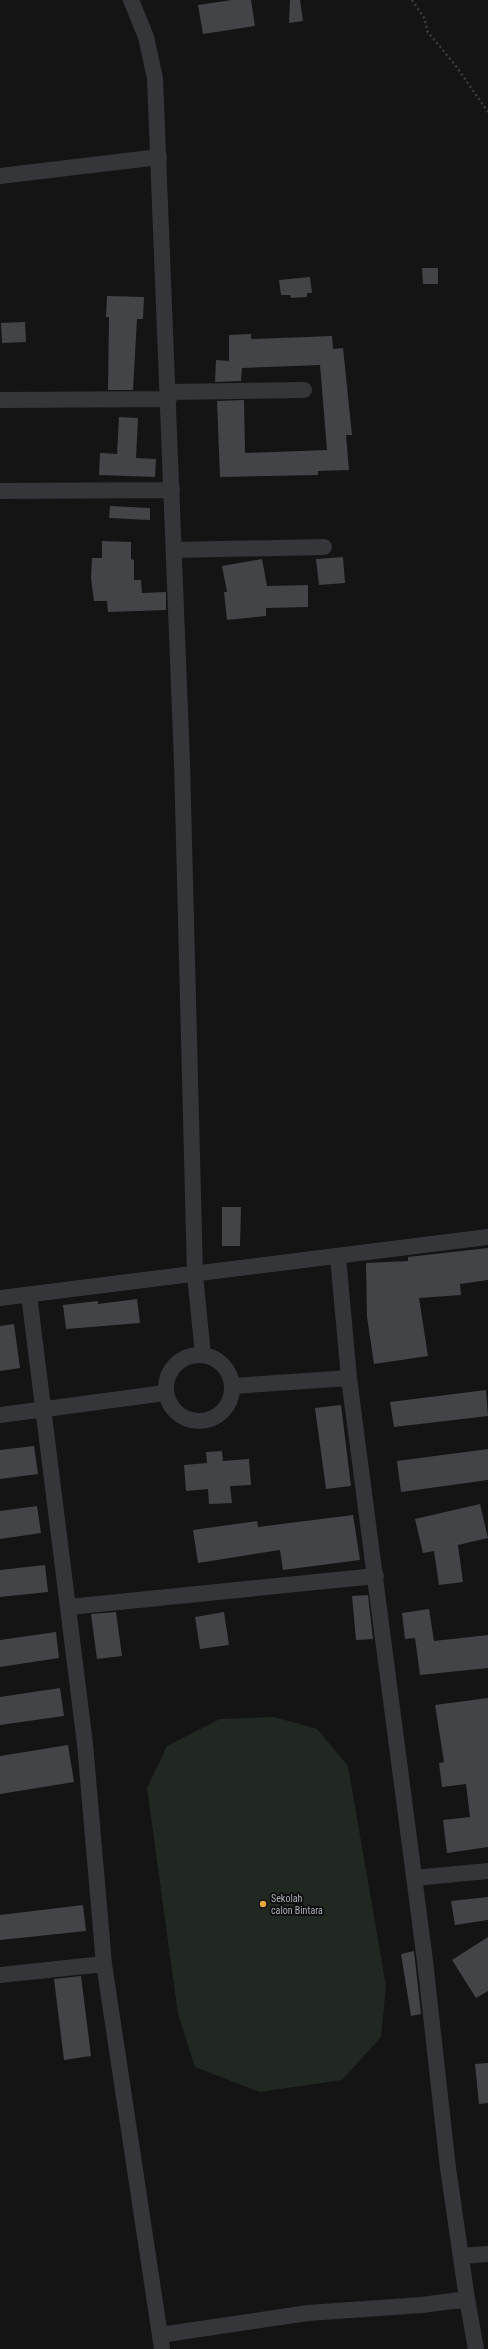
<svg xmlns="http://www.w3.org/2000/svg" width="488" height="2349" viewBox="0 0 488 2349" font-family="'Roboto Condensed',sans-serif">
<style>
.green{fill:#202821}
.building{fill:#434448}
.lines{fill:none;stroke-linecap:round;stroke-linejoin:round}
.path{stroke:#3b3d41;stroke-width:2.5;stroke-dasharray:2 3;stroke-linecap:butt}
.minor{stroke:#35363a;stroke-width:16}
.poi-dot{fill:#e2a63f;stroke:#0f0f10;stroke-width:1.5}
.labels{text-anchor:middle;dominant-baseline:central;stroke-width:4;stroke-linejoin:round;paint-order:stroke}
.poi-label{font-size:10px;fill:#a7acb5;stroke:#0f0f10;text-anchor:start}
</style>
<rect width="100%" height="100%" fill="#141415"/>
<path class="green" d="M274 1717 317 1729 348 1766 386 1986 381 2037 342 2080 260 2092 195 2067 178 2014 147 1788 167 1746 220 1719Z"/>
<path class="building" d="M232 0H251L255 26 203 34 198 5Z
M290 0H300L303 21 289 23Z
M422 268H438V284H423Z
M310 277 312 293H307V297L291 298 290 295H281L279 280Z
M107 296 144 297 143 319H137L133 390H108L109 317H106Z
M25 322 26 342 2 343 1 323Z
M251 334V339L332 336 333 349 343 348 352 435H346L349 470 318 471V475L220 477 217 401 244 400 245 453 327 450 320 365 242 368 241 381 215 382 216 360 229 361V335Z
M119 417 138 418 136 458 156 459 155 477 99 475 100 453 117 454Z
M110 506 150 508V520L109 518Z
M102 541 131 542V559L134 560V580H141L142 593 166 592V610L108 612 107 601H94L91 578 92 558H102Z
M343 557 345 583 319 585 316 559Z
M262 559 267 586 308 585V607L266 608V616L227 620 224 592H227L222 566Z
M222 1207H241L240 1246H222Z
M488 1248V1280L460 1284 461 1295 419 1298 428 1356 374 1364 367 1317 366 1263 408 1261V1257Z
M137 1299 140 1323 66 1329 63 1305 98 1301V1304Z
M14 1324 20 1368 0 1371V1326Z
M486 1390 488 1416 394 1427 390 1402Z
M341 1405 351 1486 326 1489 315 1408Z
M34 1446 38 1474 0 1479V1450Z
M488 1449V1480L401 1492 397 1461Z
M222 1451 223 1461 249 1459 251 1485 230 1486 232 1503 209 1504 208 1489 186 1491 184 1465 207 1463 206 1452Z
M480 1504 488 1538 458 1545 463 1582 439 1585 434 1551 423 1553 415 1519Z
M37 1506 41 1533 0 1539V1511Z
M353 1515 360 1560 283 1570 280 1550 198 1563 193 1530 257 1521 258 1527Z
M45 1565 48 1592 0 1597V1570Z
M368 1595 373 1639 356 1640 352 1596Z
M429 1609 434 1641 488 1635V1668L420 1675 415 1638 405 1639 402 1613Z
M116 1612 122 1656 97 1659 91 1614Z
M224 1612 229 1645 200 1649 195 1617Z
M56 1632 59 1658 0 1667V1640Z
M60 1688 64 1716 0 1725V1697Z
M488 1698V1847L447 1853 443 1820 470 1817 466 1784 442 1787 439 1763 444 1762 435 1705Z
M68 1745 74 1782 0 1794V1756Z
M488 1897V1920L455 1925 451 1901Z
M83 1905 86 1931 0 1940V1915Z
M488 1937V1991L476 1998 452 1960Z
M414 1951 421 2014 411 2016 401 1954Z
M81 1976 91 2056 64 2060 54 1979Z
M488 2063V2103L479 2104 475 2064Z"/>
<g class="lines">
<path class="path" d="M412 0 425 19 427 31 456 66 488 112"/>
<path class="minor" d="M131 0 146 37 155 78 182 762 195 1275 203 1355
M0 176 159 157
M168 392 304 390
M0 400 169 399
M0 491 172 490
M174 550 324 547
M0 1298 488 1237
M166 1388a33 33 0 1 1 66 0a33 33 0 1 1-66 0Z
M233 1386 349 1378
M0 1415 165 1393
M69 1607 376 1576
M414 1878 488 1871
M104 1964 162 2349
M0 1975 104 1964 85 1744 29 1295
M461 2256 488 2254
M467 2299 476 2349
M160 2335 308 2313 422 2305 467 2299 448 2168 425 1961 349 1378 338 1257"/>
</g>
<circle class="poi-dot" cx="263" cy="1904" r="4"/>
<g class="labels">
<g class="poi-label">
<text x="271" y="1898">Sekolah<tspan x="271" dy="12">calon Bintara</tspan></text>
</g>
</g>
</svg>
